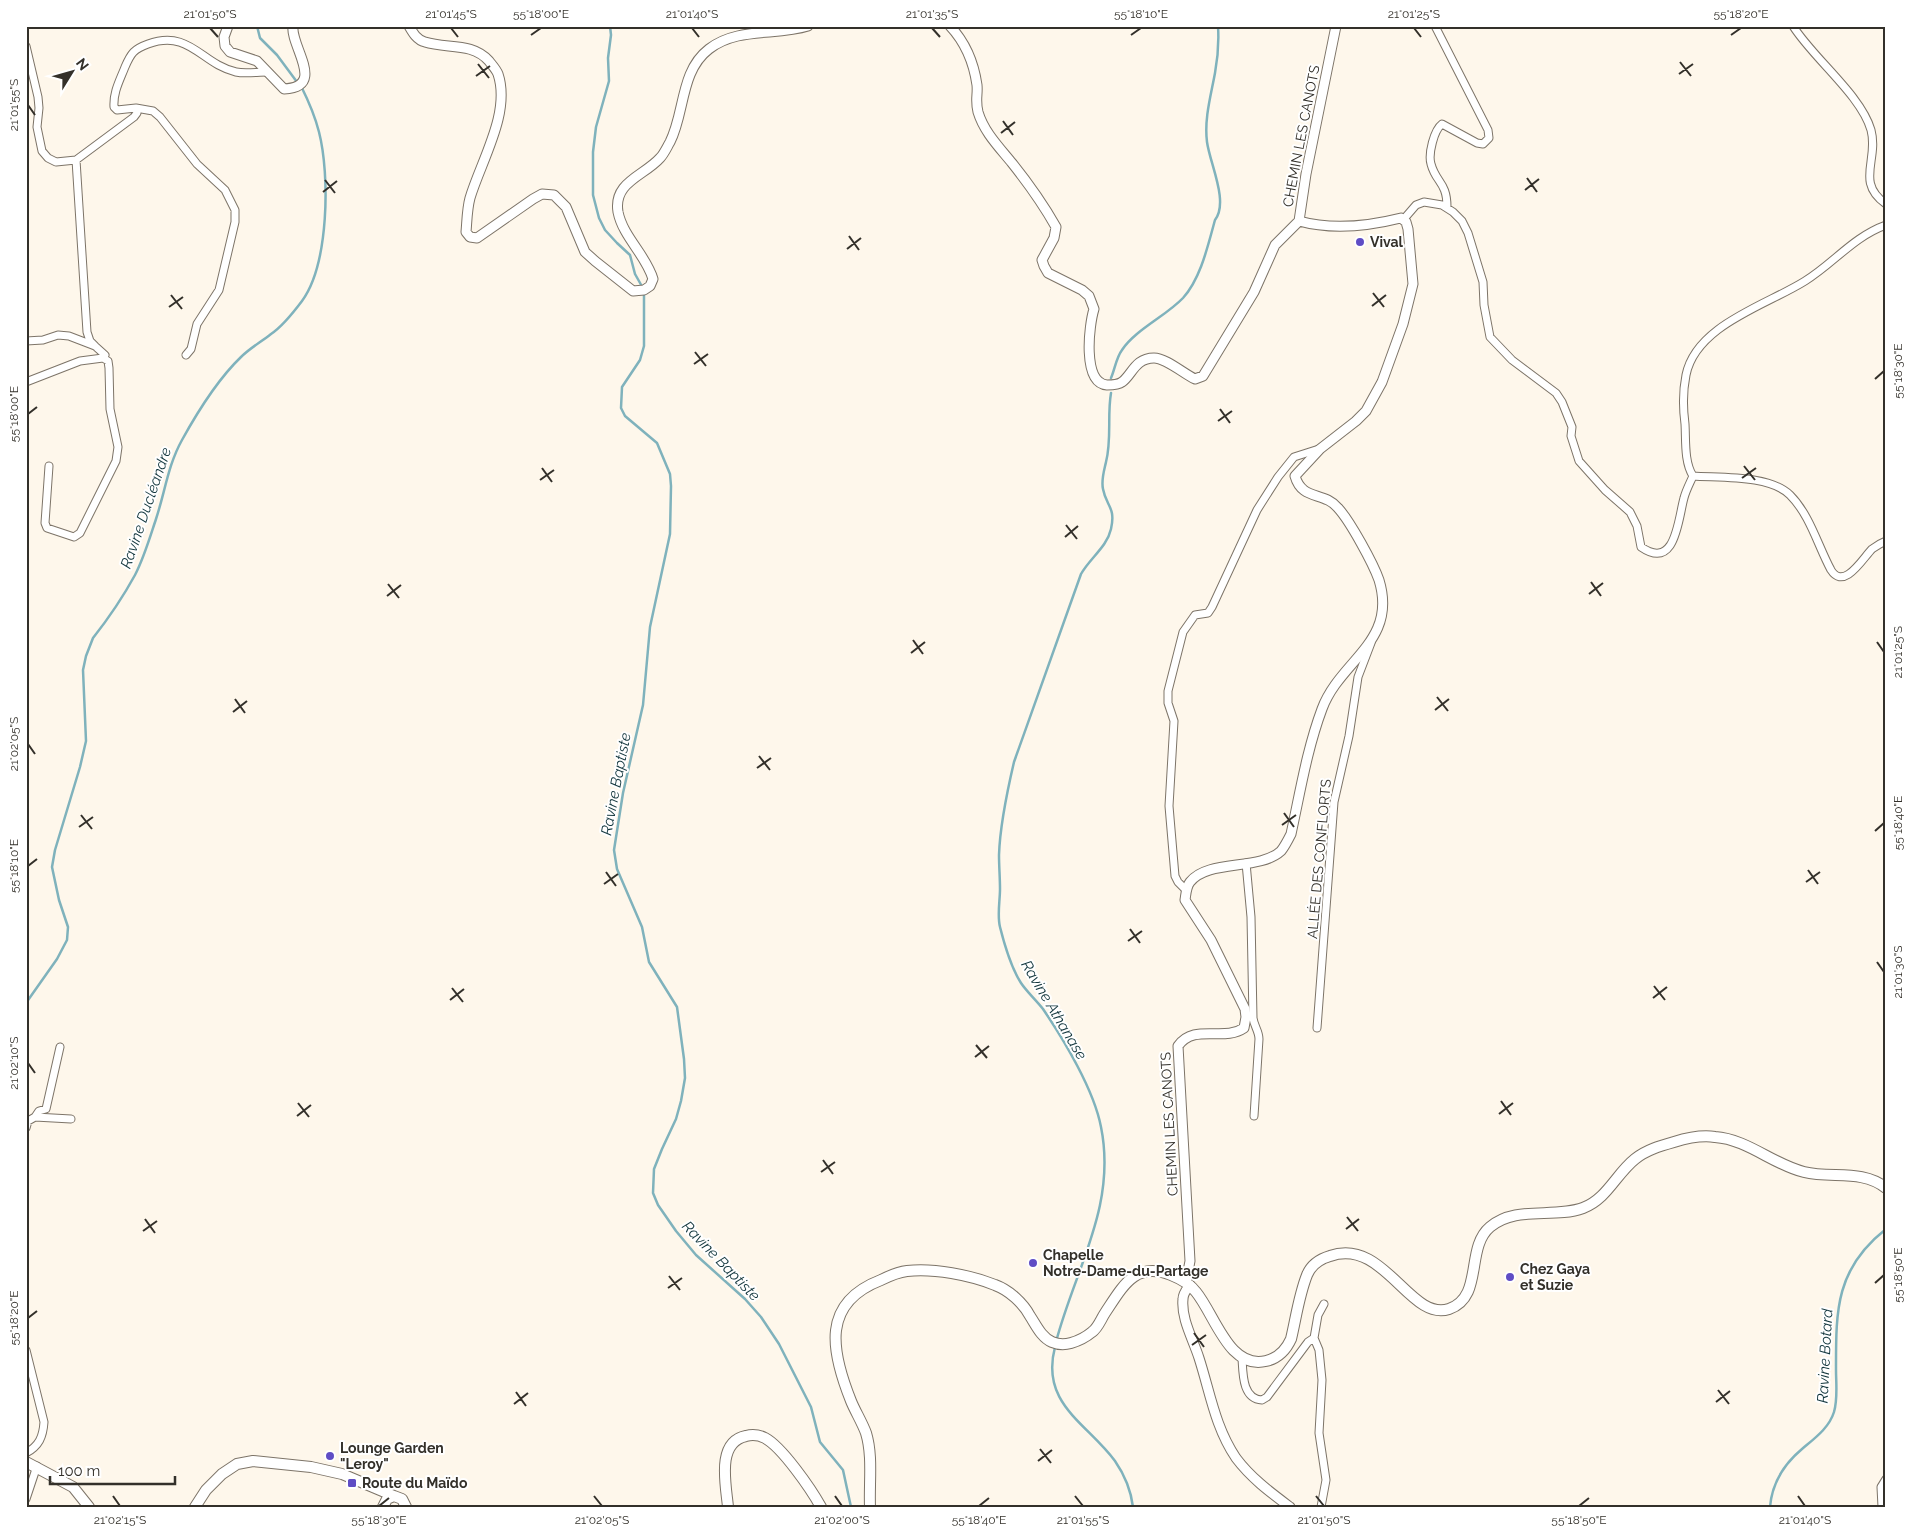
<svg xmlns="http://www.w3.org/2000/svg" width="1912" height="1533" viewBox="0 0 1912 1533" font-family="Raleway,sans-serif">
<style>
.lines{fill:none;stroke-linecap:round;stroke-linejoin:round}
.stream{stroke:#7fb2bc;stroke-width:2.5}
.minor-casing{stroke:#7d7468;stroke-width:9}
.tertiary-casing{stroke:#7d7468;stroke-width:11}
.secondary-casing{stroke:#7d7468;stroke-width:12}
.minor{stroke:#fff;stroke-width:7}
.tertiary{stroke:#fff;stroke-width:9}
.secondary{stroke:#fff;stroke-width:10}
.ticks{fill:none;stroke:#33302a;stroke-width:2}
.poi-dot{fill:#5f4dc5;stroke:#fff;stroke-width:2}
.labels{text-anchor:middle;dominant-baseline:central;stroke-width:4;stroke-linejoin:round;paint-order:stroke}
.street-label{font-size:14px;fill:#33302a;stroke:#fff}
.poi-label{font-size:14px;font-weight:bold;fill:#33302a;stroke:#fff;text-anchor:start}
.water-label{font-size:15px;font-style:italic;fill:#11353c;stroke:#fff}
.neatline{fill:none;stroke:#33302a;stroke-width:2}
.ticks-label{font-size:12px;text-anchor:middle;fill:#33302a}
</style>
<rect width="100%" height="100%" fill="#fef7eb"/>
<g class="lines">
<path class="stream" d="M257 26 260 38 277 55 297 82
M610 26 611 35 608 58 609 81 596 127 593 152V195L599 218 605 230 617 243 630 255 635 274 644 290V346L640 360 622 387 621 408 625 416 657 443 670 474 671 486 670 534 650 627 643 705 623 793 614 850 617 869 642 927 649 962 677 1007 684 1059 685 1078 681 1101 676 1119 662 1149 654 1169 653 1193 658 1205 676 1231 696 1255 745 1299 761 1317 779 1344 811 1407 820 1442 843 1470 851 1507
M1111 378C1115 369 1116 358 1122 350 1135 330 1166 316 1183 298 1201 278 1208 245 1215 220 1229 202 1210 164 1207 142 1204 119 1211 95 1215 73 1218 57 1219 42 1218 26
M26 1003 57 959 67 940 68 927 59 900 52 867 55 850 80 767 86 741 83 670 86 656 93 638C108 619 123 597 135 575 144 558 150 537 156 519 165 492 168 465 182 440 198 411 217 380 241 357 250 348 261 342 271 334 283 326 293 313 302 301 329 264 330 175 319 132 315 116 308 100 301 86
M1056 1342C1075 1269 1117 1206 1101 1127 1094 1090 1064 1040 1043 1009 1036 1000 1027 992 1021 983 1012 969 1004 943 1000 927 997 915 1000 901 1000 889 1000 878 999 866 999 855 1000 824 1007 792 1014 762L1081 574C1090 558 1107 547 1111 529 1116 507 1106 506 1103 489 1101 480 1104 471 1106 462 1112 439 1107 416 1111 393
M1055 1347C1040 1404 1087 1423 1115 1461 1124 1474 1131 1491 1133 1507
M1770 1507C1772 1483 1784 1464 1802 1449 1815 1438 1829 1428 1834 1412 1838 1399 1836 1383 1836 1370 1836 1311 1835 1269 1886 1229"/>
<defs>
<path id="minor" d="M1435 26 1488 130 1489 138 1483 144 1477 143 1442 124C1434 130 1428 154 1431 164 1436 183 1447 182 1447 207
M1793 26C1813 58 1861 95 1871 130 1879 160 1855 182 1886 204
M26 46 38 97 39 108 37 127 42 151 48 158 56 162 76 160 134 117 137 113 136 108 117 110 114 107C113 92 120 80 125 67 131 53 134 49 148 44 190 29 201 64 236 72 245 74 257 72 267 72
M136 108 153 111 160 117 197 164 225 190 235 210V222L219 290 197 324 191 349 186 355
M76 160 87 332 90 341 95 346
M1403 220 1416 205 1424 202 1442 205 1453 212 1462 221 1468 233 1483 282 1484 305 1490 337 1512 360 1556 393 1562 402 1572 427 1571 436 1579 461 1605 490 1630 512 1637 526 1641 547C1676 571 1678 519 1684 498 1686 490 1690 483 1693 476 1721 478 1770 475 1790 495 1810 515 1818 546 1831 570 1844 591 1863 558 1872 549 1876 546 1881 543 1886 541
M26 341 43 340 58 335 69 336 95 346 105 355 103 358 80 361 26 382
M49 466 45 523 47 528 74 537 80 533 116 461 118 447 110 409 109 368 108 361 103 358
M1693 476C1684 462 1686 440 1685 424 1683 409 1683 390 1686 375 1696 325 1767 305 1805 281 1834 263 1853 237 1886 225
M1246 863 1251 917 1253 1018C1254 1026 1259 1031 1259 1039L1254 1116
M1186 890 1178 882 1175 876 1169 806 1174 721 1168 703V691L1183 632 1195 615 1208 613 1212 607 1257 510 1278 477 1294 457 1319 449
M1317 1028 1334 802 1349 736 1358 677 1371 643
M35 1117 39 1111 46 1109 60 1047
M26 1128 28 1121 35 1117 71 1119
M1314 1338 1318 1315 1324 1304
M26 1350 44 1422C43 1437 39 1446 26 1453
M1242 1358C1243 1373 1242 1399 1262 1400L1267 1397 1308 1342 1314 1338 1319 1350 1322 1380 1319 1433 1326 1480 1321 1507
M26 1499 37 1466
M1882 1507 1881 1487 1886 1479"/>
<path id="tertiary" d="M228 26 224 37 225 46 230 52 257 61 284 89C327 87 290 46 293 26
M409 26C413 33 417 40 425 42 447 49 472 42 489 61 492 65 496 69 498 74 511 113 481 161 470 198 467 209 467 221 466 232L470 237 477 238 533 199 542 194 554 195 566 207 585 252 595 261 633 291 644 290 650 286 653 279C646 255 623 237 618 212 613 182 644 176 660 158 664 154 667 147 670 142 685 113 680 71 709 49 737 27 776 36 808 26
M950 26C965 42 974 64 977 85 978 95 975 99 978 112 984 132 999 147 1012 163 1028 183 1043 204 1056 227L1054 238 1042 260 1044 266 1048 273 1082 290 1089 296 1094 309C1089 325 1082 383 1107 385 1112 385 1118 385 1122 382 1132 375 1135 358 1154 358 1166 358 1184 374 1195 379L1203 376 1254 292 1275 245 1299 221
M1299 221 1306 174 1336 26
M1186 1282 1190 1261 1178 1046C1194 1023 1224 1042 1244 1028L1246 1017 1245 1009 1211 940 1185 900C1186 894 1186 887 1190 882 1208 859 1259 871 1281 851 1285 846 1288 840 1291 834 1300 793 1307 749 1322 709 1340 660 1398 642 1379 580 1373 563 1350 521 1338 508 1324 491 1302 501 1295 476L1320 449 1356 421 1366 411 1382 382 1403 324 1413 284 1408 229 1406 222 1401 218C1369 226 1331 230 1299 221
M1190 1285C1187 1289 1183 1293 1183 1299 1181 1319 1193 1339 1199 1358 1210 1392 1215 1427 1236 1458 1251 1478 1270 1492 1290 1507"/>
<path id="secondary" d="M26 1462 73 1487 89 1507
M195 1507 206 1490 222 1474 237 1464 253 1461 311 1467 342 1474 394 1496
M383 1507 387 1499 394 1496 402 1499 406 1507
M728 1507C726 1485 716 1442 746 1436 753 1434 759 1435 765 1438 782 1447 811 1489 821 1507
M870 1507C869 1482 873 1456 866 1433 862 1422 855 1411 851 1401 831 1351 821 1303 881 1280 889 1276 898 1272 907 1271 934 1268 970 1275 995 1285 1009 1290 1023 1303 1030 1316 1036 1325 1041 1337 1052 1342 1059 1345 1064 1345 1071 1343 1078 1341 1086 1337 1092 1332 1098 1328 1101 1319 1105 1313 1123 1286 1135 1261 1171 1275 1181 1279 1190 1284 1196 1292 1215 1315 1229 1370 1266 1361 1279 1358 1286 1350 1291 1339 1296 1318 1299 1295 1307 1275 1311 1265 1320 1259 1330 1256 1384 1237 1410 1322 1449 1309 1484 1297 1465 1248 1490 1227 1516 1205 1553 1219 1583 1208 1607 1199 1616 1174 1635 1159 1646 1150 1660 1146 1674 1142 1687 1138 1702 1135 1715 1137 1747 1139 1774 1165 1804 1172 1832 1179 1862 1169 1886 1188"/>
</defs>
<use href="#minor" class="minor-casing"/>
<use href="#tertiary" class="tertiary-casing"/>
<use href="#secondary" class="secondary-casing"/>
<use href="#minor" class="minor"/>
<use href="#tertiary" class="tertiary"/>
<use href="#secondary" class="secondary"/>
</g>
<path class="ticks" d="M210 28 218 37M451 28 458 37M692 28 699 37M932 28 940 37M1414 28 1421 37M531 35 541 28M1131 35 1141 28M1731 35 1741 28M1680 62 1691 76M478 64 489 78M1679 74 1693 64M476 76 490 66M28 105 35 115M1003 121 1013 135M1001 133 1015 122M1527 178 1537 192M325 180 335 193M1525 190 1539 179M323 192 337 181M849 236 859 250M847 249 861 238M1373 293 1384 307M171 295 182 309M1372 306 1386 295M169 307 183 297M695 352 706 366M694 364 708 354M1875 379 1884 371M1220 409 1230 423M28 414 37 407M1218 421 1232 411M1744 466 1755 480M542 468 552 482M1742 478 1756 468M540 480 554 470M1066 525 1077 539M1065 537 1078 526M1591 582 1601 596M388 584 399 598M1589 594 1603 583M387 596 401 585M913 640 923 654M1877 642 1884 652M911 653 925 642M1437 697 1448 711M235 699 245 713M1435 710 1449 699M233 712 247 701M28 744 35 754M759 756 770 770M757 768 771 758M1284 813 1294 827M81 815 92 829M1282 825 1296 815M79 827 93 817M1875 831 1884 823M28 866 37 859M1808 870 1818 884M606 872 616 886M1806 882 1820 872M604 884 618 874M1130 929 1140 943M1128 941 1142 931M1877 962 1884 972M1654 986 1665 1000M452 988 463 1002M1653 998 1667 987M450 1000 464 989M976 1045 987 1058M975 1057 989 1046M28 1063 35 1073M1501 1101 1511 1115M298 1103 309 1117M1499 1114 1513 1103M297 1116 311 1105M823 1160 833 1174M821 1172 835 1162M1347 1217 1358 1231M145 1219 155 1233M1346 1229 1359 1219M143 1231 157 1221M669 1276 680 1290M1875 1283 1884 1275M668 1288 682 1278M28 1318 37 1311M1194 1333 1204 1347M1192 1345 1206 1335M1718 1390 1729 1404M516 1392 526 1406M1716 1402 1730 1391M514 1404 528 1393M1040 1449 1051 1463M1038 1461 1052 1450M113 1496 120 1506M594 1496 602 1506M835 1496 842 1506M1075 1496 1083 1506M1316 1496 1324 1506M1798 1496 1805 1506M379 1506 389 1498M979 1506 989 1498M1579 1506 1589 1498"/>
<g class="poi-dot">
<circle cx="1360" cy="242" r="5"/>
<circle cx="1033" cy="1263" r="5"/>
<circle cx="1510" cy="1277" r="5"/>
<circle cx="330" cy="1456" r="5"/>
<rect x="347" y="1478" width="10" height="10" rx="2.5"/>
</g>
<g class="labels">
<g class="street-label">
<text transform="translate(1301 136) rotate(-79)">CHEMIN LES CANOTS</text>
<text transform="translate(1319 859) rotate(-85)">ALLÉE DES CONFLORTS</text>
<text transform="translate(1169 1124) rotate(-93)">CHEMIN LES CANOTS</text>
</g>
<g class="poi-label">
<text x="1370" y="242">Vival</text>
<text x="1043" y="1255">Chapelle<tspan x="1043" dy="16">Notre-Dame-du-Partage</tspan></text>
<text x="1520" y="1269">Chez Gaya<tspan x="1520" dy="16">et Suzie</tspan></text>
<text x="340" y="1448">Lounge Garden<tspan x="340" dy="16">"Leroy"</tspan></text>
<text x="362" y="1483">Route du Maïdo</text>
</g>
<g class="water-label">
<text transform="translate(146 508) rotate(-71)">Ravine Ducléandre</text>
<text transform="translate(616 784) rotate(-79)">Ravine Baptiste</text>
<text transform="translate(1054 1010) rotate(59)">Ravine Athanase</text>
<text transform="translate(721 1261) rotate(46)">Ravine Baptiste</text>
<text transform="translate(1825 1356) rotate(-87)">Ravine Botard</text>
</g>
</g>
<rect width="1912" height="1533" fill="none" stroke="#ffffff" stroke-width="55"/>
<g transform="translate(72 72) rotate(53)" stroke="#ffffff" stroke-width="4" paint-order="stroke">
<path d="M0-4L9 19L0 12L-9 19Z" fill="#33302a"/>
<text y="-8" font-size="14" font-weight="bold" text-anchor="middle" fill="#33302a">N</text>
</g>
<path d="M50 1476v8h125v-8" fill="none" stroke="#33302a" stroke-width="2.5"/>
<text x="58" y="1476" font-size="15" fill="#33302a" stroke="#ffffff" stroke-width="4" paint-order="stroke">100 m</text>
<rect x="28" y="28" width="1856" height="1478" class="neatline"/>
<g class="ticks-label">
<text x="210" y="18">21°01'50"S</text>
<text x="451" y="18">21°01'45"S</text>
<text x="541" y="18">55°18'00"E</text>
<text x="692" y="18">21°01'40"S</text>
<text x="932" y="18">21°01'35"S</text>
<text x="1141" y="18">55°18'10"E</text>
<text x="1414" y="18">21°01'25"S</text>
<text x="1741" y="18">55°18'20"E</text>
<text transform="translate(14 105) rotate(-90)" y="4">21°01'55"S</text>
<text transform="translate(1898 371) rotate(-90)" y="4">55°18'30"E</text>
<text transform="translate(14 414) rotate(-90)" y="4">55°18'00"E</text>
<text transform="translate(1898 652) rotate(-90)" y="4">21°01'25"S</text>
<text transform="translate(14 744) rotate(-90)" y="4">21°02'05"S</text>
<text transform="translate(1898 823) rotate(-90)" y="4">55°18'40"E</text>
<text transform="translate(14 866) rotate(-90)" y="4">55°18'10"E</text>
<text transform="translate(1898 972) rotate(-90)" y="4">21°01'30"S</text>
<text transform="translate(14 1063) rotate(-90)" y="4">21°02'10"S</text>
<text transform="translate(1898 1275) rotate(-90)" y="4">55°18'50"E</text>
<text transform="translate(14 1318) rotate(-90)" y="4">55°18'20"E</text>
<text x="120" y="1524">21°02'15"S</text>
<text x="379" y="1524">55°18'30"E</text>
<text x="602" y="1524">21°02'05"S</text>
<text x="842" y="1524">21°02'00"S</text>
<text x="979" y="1524">55°18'40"E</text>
<text x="1083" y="1524">21°01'55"S</text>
<text x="1324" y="1524">21°01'50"S</text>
<text x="1579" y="1524">55°18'50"E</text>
<text x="1805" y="1524">21°01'40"S</text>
</g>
</svg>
